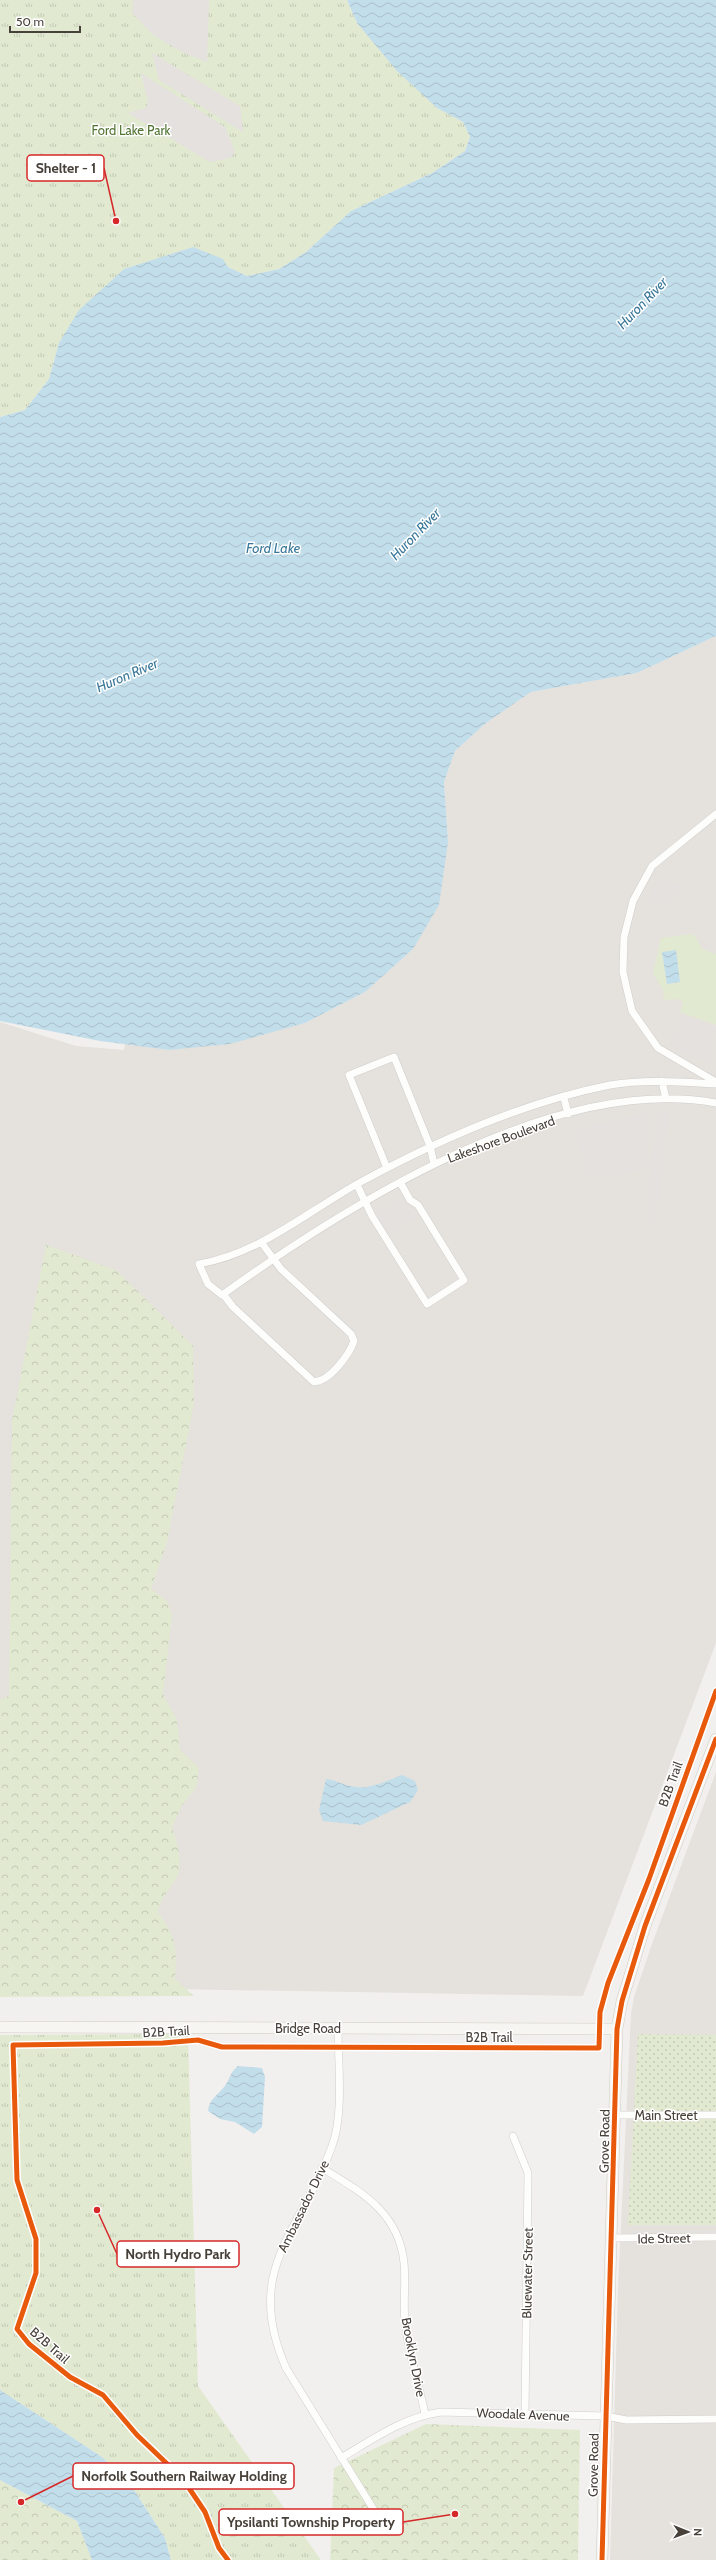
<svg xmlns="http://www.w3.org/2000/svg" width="716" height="2560" viewBox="0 0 716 2560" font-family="Cabin,sans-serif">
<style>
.residential{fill:#e5e1dc}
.grass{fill:url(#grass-dots)}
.forest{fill:url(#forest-crowns)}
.park{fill:url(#park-tufts)}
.pitch{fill:#e2e9d1}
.parking{fill:#e4e1df}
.water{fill:url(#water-waves)}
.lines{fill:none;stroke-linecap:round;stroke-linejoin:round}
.street-casing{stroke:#d0cecb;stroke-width:8}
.secondary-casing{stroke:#d0ccc5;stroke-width:12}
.street{stroke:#fdfdfc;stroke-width:7}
.secondary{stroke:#f7f5f1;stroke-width:11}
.cycleway-casing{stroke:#fff;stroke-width:8}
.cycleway{stroke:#e8590c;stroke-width:5}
.labels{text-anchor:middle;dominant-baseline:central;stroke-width:3;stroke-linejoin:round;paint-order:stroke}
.park-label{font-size:13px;fill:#517433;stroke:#fff}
.street-label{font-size:13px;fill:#48413a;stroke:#fff}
.water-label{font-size:14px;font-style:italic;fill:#3a789a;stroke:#fff}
.leader{fill:none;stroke:#d62828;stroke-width:1.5}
.callout-dot{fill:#d62828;stroke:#fff;stroke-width:1.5}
.callout{fill:#fff;stroke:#d62828;stroke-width:1.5}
.callout-label{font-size:14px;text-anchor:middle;font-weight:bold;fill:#48413a}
</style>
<defs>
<pattern id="grass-dots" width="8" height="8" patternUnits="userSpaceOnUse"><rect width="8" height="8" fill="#e2e9d1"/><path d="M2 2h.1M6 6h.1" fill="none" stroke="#c3c9b4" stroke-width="1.8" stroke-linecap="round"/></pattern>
<pattern id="forest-crowns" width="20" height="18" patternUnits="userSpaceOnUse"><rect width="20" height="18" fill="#e2e9d1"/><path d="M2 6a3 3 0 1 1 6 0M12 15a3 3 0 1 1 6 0" fill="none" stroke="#c3c9b4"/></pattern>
<pattern id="park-tufts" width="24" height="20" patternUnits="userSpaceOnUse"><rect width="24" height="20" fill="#e2e9d1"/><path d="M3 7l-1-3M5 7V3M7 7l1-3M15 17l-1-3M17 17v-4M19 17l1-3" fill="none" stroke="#c3c9b4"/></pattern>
<pattern id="water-waves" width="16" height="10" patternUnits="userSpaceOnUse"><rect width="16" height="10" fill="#c3deeb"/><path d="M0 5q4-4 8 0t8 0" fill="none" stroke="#a9c0ca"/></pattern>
</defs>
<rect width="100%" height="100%" fill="#f2f0ee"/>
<path class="residential" d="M716 636V1643L583 1996 0 1986V1022L76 1046 124 1050 125 1044 169 1050 305 1023 365 992 413 949 448 842 444 782 455 751 486 723 531 692 637 673Z
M716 1772V2560H610L618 2289 631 2014 634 1997 652 1944Z"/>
<path class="grass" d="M638 2034 716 2035V2225H628Z"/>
<path class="forest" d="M46 1245 116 1270 193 1346 194 1403 167 1542 151 1589 167 1601 172 1615 163 1694 177 1720 180 1750 199 1768 196 1788 182 1805 172 1828C177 1841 184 1866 176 1879 167 1894 163 1893 158 1912 177 1939 177 1947 175 1979L194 1996 0 1997V1700L9 1696 12 1421Z
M426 2424 580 2430 578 2560H330L334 2468Z
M0 2480 77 2521 92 2560H0Z"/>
<path class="park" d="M0 0H347L357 23 437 108 463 122 470 137 465 151 432 173 351 211 306 252 279 269 247 276 228 267 59 343 49 379 25 410 0 417Z
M188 2034 198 2386 321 2560H171L165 2538 132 2487 102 2457 0 2390V2035Z"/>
<path class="pitch" d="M691 934 695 936 702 949 716 954V1025L680 1012 683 1003 680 999 664 1000 663 990 653 973 661 938Z"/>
<path class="parking" d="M133 0H209L207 62 184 53 153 35 132 13Z
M152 53 240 106 243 132 159 80Z
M141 73 225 127 235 152 230 158 210 162 128 113 146 108 148 101Z
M660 876 680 886 669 908 649 898Z
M683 1016 716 1028 709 1048 716 1052 711 1064 670 1045Z
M657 1110 669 1112 656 1224 646 1222V1218Z
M647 1113 651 1126 647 1142 649 1168 587 1180 576 1129Z
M404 1196 417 1218 389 1235 376 1213Z"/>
<path class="water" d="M347 0H716V636L637 673 531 692 486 723 455 751 444 782 448 842 439 905 413 949 365 992 305 1023 230 1044 169 1050 100 1041 0 1021V417L25 410 49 379 59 343 79 310 124 269 193 247 223 259 228 267 247 276 279 269 306 252 351 211 432 173 465 151 470 137 463 122 437 108 397 71 357 23Z
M676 950 680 982 667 984 662 952Z
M402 1775 415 1781 418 1790 410 1802 361 1825 323 1821 319 1810 326 1779C336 1780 341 1784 350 1786 368 1791 386 1781 402 1775Z
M238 2066 262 2068 265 2077 262 2127 254 2134 235 2122 220 2119 208 2111C209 2099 217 2096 224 2087 230 2080 229 2073 238 2066Z
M0 2390 102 2457 132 2487 165 2538 171 2560H92L77 2521 0 2480Z"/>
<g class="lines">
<defs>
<path id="street" d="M716 814 652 866 633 901 624 937 623 972 632 1011 658 1048 716 1082
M662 1081 666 1099
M716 1084C681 1082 645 1079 610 1085 524 1102 434 1142 357 1184 306 1213 258 1254 199 1264L208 1284 222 1295C347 1205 555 1074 716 1103
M564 1098 568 1114
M387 1168 349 1075 394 1057 430 1146 434 1164
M357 1185 372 1216 427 1304 464 1280 418 1205 410 1200 400 1182
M223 1294 233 1307 314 1382C330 1381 349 1355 354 1341L351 1334 281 1269 261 1242
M338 2028C338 2062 344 2115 332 2146 302 2231 242 2268 286 2368L382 2523
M615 2115H716
M513 2136 528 2173 525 2414
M322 2168C361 2192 399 2212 404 2263 406 2282 403 2302 405 2321 408 2352 419 2384 425 2414
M612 2238 716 2237
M341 2458C373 2439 404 2417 441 2412L606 2416 626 2420 716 2419"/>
<path id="secondary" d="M0 2027 617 2029
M602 2560 617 2029 622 2001 645 1926 716 1739"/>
</defs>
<use href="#street" class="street-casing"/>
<use href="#secondary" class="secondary-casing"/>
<use href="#street" class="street"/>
<use href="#secondary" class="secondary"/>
<defs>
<path id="cycleway" d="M228 2560 219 2548 205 2512 183 2479 137 2435 103 2395 70 2377 29 2344 17 2329 36 2273V2239L17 2180 13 2045 163 2043 198 2040 222 2047 599 2048 600 2012 608 1983 649 1879 716 1691
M602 2560 617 2029 622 2001 645 1926 716 1739"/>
</defs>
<use href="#cycleway" class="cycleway-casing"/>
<use href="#cycleway" class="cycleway"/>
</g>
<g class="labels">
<g class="park-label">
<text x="131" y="130">Ford Lake Park</text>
</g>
<g class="street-label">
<text transform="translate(501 1139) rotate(-20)">Lakeshore Boulevard</text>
<text transform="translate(670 1784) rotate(-70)">B2B Trail</text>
<text x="308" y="2028">Bridge Road</text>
<text transform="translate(166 2031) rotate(-3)">B2B Trail</text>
<text x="489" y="2037">B2B Trail</text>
<text x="666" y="2115">Main Street</text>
<text transform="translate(604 2141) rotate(-89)">Grove Road</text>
<text transform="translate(303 2206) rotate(-64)">Ambassador Drive</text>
<text transform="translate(664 2238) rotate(-1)">Ide Street</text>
<text transform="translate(527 2273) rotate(-89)">Bluewater Street</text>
<text transform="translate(50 2345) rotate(41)">B2B Trail</text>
<text transform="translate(414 2357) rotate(79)">Brooklyn Drive</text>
<text transform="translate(523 2414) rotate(2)">Woodale Avenue</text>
<text transform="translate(593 2465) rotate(-89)">Grove Road</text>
</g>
<g class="water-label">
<text transform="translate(642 303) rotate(-46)">Huron River</text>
<text transform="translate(415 534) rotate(-46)">Huron River</text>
<text x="273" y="548">Ford Lake</text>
<text transform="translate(127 675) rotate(-23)">Huron River</text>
</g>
</g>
<path class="leader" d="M116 221L104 168M97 2210L117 2254M21 2502L73 2476M455 2514L403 2522"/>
<g class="callout-dot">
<circle cx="116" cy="221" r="4"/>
<circle cx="97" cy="2210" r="4"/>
<circle cx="21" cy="2502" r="4"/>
<circle cx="455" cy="2514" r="4"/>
</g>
<g class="callout">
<rect x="27" y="155" width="77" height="26" rx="4"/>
<rect x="117" y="2241" width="122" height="26" rx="4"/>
<rect x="73" y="2463" width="221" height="26" rx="4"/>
<rect x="219" y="2509" width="184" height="26" rx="4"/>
</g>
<g class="callout-label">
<text x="66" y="173">Shelter - 1</text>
<text x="178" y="2259">North Hydro Park</text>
<text x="184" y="2481">Norfolk Southern Railway Holding</text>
<text x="311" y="2527">Ypsilanti Township Property</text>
</g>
<g transform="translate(688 2532) rotate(91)" stroke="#ffffff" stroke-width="3" paint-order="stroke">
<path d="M0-3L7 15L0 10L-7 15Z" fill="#48413a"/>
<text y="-6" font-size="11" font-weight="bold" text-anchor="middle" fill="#48413a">N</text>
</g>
<path d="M10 26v6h70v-6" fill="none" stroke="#48413a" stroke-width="2"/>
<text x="16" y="26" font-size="12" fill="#48413a" stroke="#ffffff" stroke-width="3" paint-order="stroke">50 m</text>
</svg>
